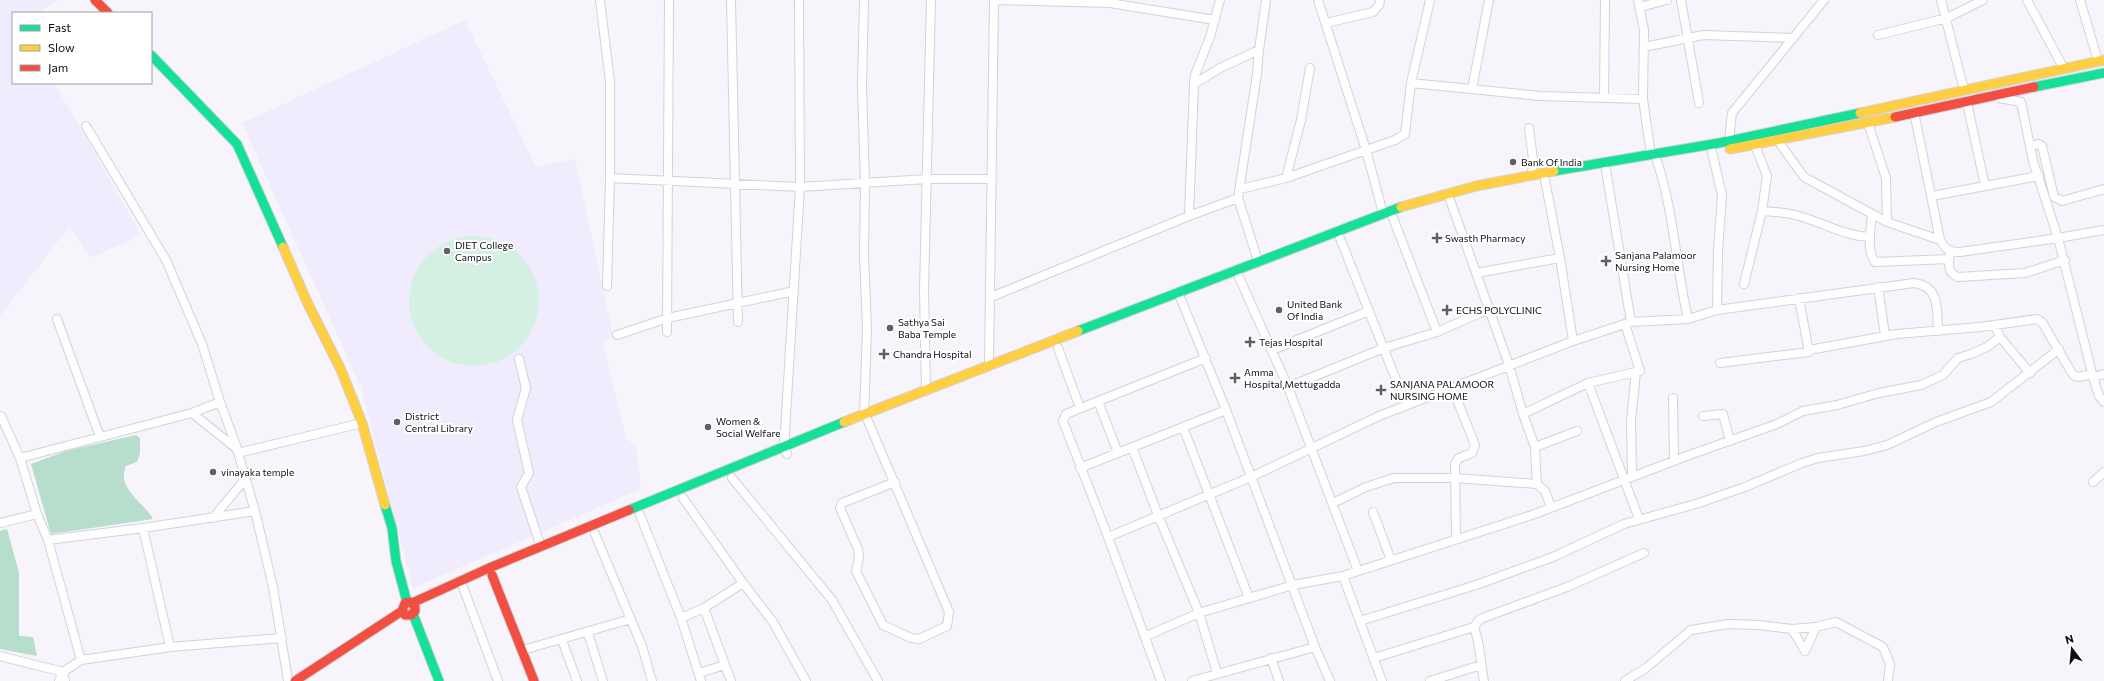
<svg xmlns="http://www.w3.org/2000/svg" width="2104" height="681" viewBox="0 0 2104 681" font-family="Commissioner,sans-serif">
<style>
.built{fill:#f1ecfd}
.green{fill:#d4f0e3}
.forest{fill:#b7ddcc}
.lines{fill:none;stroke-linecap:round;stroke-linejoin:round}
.street-casing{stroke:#d4d1da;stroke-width:10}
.fast-casing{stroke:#d4d1da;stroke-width:11}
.slow-casing{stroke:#d4d1da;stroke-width:11}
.jam-casing{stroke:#d4d1da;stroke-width:11}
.street{stroke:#fefefe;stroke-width:8}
.fast{stroke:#16e098;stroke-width:9}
.slow{stroke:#ffcf43;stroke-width:9}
.jam{stroke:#f24e42;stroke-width:9}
.poi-dot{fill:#615e66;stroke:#fff;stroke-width:1.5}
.labels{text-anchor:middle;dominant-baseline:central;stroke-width:4;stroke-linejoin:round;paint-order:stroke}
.poi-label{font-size:10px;fill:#100d16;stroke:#fff;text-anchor:start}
</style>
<rect width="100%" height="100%" fill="#f7f5fb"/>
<path class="built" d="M0 0H58L38 13H13V83H53L73 114 141 235 91 258 69 227 0 316Z
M465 20 536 167 575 159 613 335 603 343 626 438 636 446 641 489 413 588 361 388 242 123Z"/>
<path class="green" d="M409 301a65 65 0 1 1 130 0a65 65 0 1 1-130 0Z"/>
<path class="forest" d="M136 435 140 438V453L137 462 126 466C116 489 144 502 153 519L51 534 31 464 66 451Z
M7 529 19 573V636L33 637 37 656 0 649V531Z"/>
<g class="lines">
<defs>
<path id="street" d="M600 0 610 82V178L800 187 799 0
M731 0 738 322
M994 0 1110 3 1215 20
M1220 0 1210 37 1195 75 1194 84 1220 68 1259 50 1266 0
M1318 0 1366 150 1383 213
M1430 0 1411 83 1540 96 1643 99 1651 155
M1638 0 1644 30 1643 99
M1681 0 1699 103
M1941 0 1964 90
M2027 0 2064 69
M2080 0 2098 61
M1640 7 1667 0
M1326 23 1373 12 1379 5 1380 0
M1878 35 1947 18 1983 0
M1644 47 1703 35 1793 38
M1194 84 1189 216 1238 198 1257 74 1259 50
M1472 89 1489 0
M1604 98 1605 0
M86 126 166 260 202 344 220 402
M1529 128 1533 160 1532 175
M1729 140 1732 113 1824 0
M1778 141 1804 177 1887 222 1886 178 1868 123
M2030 146 2039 144 2042 146 2054 197 2062 201 2104 189
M1657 161C1674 212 1676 267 1688 319L1717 310 1718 251 1722 195 1712 152
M1606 170 1631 322
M1286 178 1395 140 1405 134 1411 83
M1985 186 2039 176
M1240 189 1286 178 1301 120 1310 68
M1932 196 1985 186 1967 103
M1238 198 1258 261
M1450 200 1509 365 1523 414 1588 383 1639 519
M1762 211C1774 212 1787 212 1799 216 1824 223 1844 236 1870 237
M1872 214C1871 228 1866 251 1875 262L1949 259
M1393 218 1437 332 1489 309
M1887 222 1940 240 1914 112
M1340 238 1406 405
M1940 240C1946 250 1949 252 1960 252L2058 238 2033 161 2021 102 1999 98
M1950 252C1949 263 1946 272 1958 277L2025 273 2065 260
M1476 273 1560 258
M1239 277 1288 387
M1744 284 1762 211 1767 176 1755 145
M607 286 610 178
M1878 287 1885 335
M1178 292 1226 410 1315 647 1192 681
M991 297 1189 216
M1717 310 1914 283C1940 286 1937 310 1938 331
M57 319 100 437
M1994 325 2000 337 2030 373
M667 332 669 0
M617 335 668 318 794 291
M1573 341 1631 322 1688 319
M1058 348 1080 408
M1272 350 1369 311
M1809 350 1897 334 1980 327 2037 319 2042 322 2073 375 2078 377 2092 374
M519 359 526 388 517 420 529 473 521 487 541 547
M1720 363 1809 352 1799 298
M989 365 994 0
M2104 374 2093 377 2099 396 2104 402
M2093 377 2058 238 2104 230
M1588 383 1640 371 1625 324
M1452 387 1475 445 1472 453 1459 458 1455 464 1456 539
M926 391 924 289 931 0
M1673 398 1674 461
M1098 401 1118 453
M192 413 220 402 237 448
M1523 414 1535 447 1537 484
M864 416 867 328 864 255 865 183 862 86 864 0
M1703 416 1723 414 1730 441
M868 421 949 612 947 626 919 639 911 638 883 625 856 571 859 558 858 549 840 508 842 503 895 482
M1183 427 1249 598
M1132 447 1158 515 1199 613 1217 673
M1535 447 1577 431
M238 453 362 423
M787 454 784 448 800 187 927 179H992
M20 458 192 413 237 449 255 511 143 528
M1080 468 1226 410
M1632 477 1631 421 1636 372
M732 478 832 600 878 681
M2093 482 2104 472
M683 498 743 583 773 622 806 681
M1333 503 1366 487 1394 478H1455L1537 484 1545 491 1551 507
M255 511 273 587 288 681
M1373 512 1391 560
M37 514 48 540 81 660 63 672 65 681
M640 515 681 618 701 681
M213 518 246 478
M0 523 37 514 20 458 1 416
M595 534 642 646 652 681
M1108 537 1063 421 1066 414 1206 358
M48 540 143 528 170 647 81 660
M1358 571 1288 387 1384 348 1437 332
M1343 576 1382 681
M463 587 498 681
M704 608 743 583
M681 618 704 608 725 665 699 673
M1360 621 1476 585 1553 557 1624 524 1699 503 1745 487 1802 463 1818 458 1864 451 1887 445 1936 422 1991 402 2059 349
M1474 627 1480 619 1567 587 1644 553
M1792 629 1805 651
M588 633 603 681
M1146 636 1199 613 1293 585 1343 576 1532 515 1692 454 1777 424 1803 411 1837 405 1879 393 1921 385 1943 375 1958 358 1971 354 1987 347 2000 337
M562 640 577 681
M170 647 282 638
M1315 647 1330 681
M523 650 631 619
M1805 651 1816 627 1836 622 1883 647 1890 664 1888 681
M0 656 63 672 59 681
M1271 658 1279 681
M1374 658 1474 627C1481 647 1480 661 1484 681
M725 665 731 681
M1161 681 1108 537 1251 477 1379 416 1573 341 1560 258 1545 180
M1430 681 1481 665
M1625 681 1646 668 1691 630 1729 624 1758 625 1792 629 1816 627"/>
<path id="fast" d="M151 55 237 144 283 247
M2034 87 2104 73
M1554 171 1719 143 1860 113
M1078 331 1401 207
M385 505 392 528 396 561 407 602
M629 510 844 422
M413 614 439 681"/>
<path id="slow" d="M1860 113 2104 60
M1730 149 1895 117
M1401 207 1476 186 1554 171
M283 247 308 304 341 370 362 423 385 505
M844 422 1078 331"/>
<path id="jam" d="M95 0 108 13
M1895 117 2034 87
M492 575 534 681
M412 603 489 568 629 510
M295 681 402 611 405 603 411 602 415 607V611L411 615H405L402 611"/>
</defs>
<use href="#street" class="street-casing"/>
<use href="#fast" class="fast-casing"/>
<use href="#slow" class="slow-casing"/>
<use href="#jam" class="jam-casing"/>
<use href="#street" class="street"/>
<use href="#fast" class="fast"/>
<use href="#slow" class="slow"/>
<use href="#jam" class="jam"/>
</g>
<g class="poi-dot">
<circle cx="1513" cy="162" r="4"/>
<path d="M1435 232h4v4h4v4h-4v4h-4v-4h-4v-4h4z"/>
<circle cx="447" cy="251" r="4"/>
<path d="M1604 255h4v4h4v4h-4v4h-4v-4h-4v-4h4z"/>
<circle cx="1279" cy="310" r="4"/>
<path d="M1445 304h4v4h4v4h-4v4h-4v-4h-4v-4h4z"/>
<circle cx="890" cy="328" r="4"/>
<path d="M1248 336h4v4h4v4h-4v4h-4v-4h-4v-4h4z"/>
<path d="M882 348h4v4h4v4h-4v4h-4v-4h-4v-4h4z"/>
<path d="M1233 372h4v4h4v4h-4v4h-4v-4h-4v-4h4z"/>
<path d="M1379 384h4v4h4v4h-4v4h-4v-4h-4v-4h4z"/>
<circle cx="397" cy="422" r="4"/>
<circle cx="708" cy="427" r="4"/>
<circle cx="213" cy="472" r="4"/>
</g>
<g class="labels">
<g class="poi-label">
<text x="1521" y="162">Bank Of India</text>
<text x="1445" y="238">Swasth Pharmacy</text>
<text x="455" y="245">DIET College<tspan x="455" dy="12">Campus</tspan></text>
<text x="1615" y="255">Sanjana Palamoor<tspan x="1615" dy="12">Nursing Home</tspan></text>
<text x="1287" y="304">United Bank<tspan x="1287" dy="12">Of India</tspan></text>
<text x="1456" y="310">ECHS POLYCLINIC</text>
<text x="898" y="322">Sathya Sai<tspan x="898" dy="12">Baba Temple</tspan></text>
<text x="1259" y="342">Tejas Hospital</text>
<text x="893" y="354">Chandra Hospital</text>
<text x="1244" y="372">Amma<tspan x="1244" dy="12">Hospital,Mettugadda</tspan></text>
<text x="1390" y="384">SANJANA PALAMOOR<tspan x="1390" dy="12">NURSING HOME</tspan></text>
<text x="405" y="416">District<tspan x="405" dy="12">Central Library</tspan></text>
<text x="716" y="421">Women &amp;<tspan x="716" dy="12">Social Welfare</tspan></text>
<text x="221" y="472">vinayaka temple</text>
</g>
</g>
<rect x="12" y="12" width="140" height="72" fill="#ffffff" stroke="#9f9ea2"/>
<rect x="20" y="25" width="20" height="6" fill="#16e098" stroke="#9f9ea2"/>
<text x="48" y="32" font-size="12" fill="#100d16">Fast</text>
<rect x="20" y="45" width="20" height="6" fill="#ffcf43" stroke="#9f9ea2"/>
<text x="48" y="52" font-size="12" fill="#100d16">Slow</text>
<rect x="20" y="65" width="20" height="6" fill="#f24e42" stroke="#9f9ea2"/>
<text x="48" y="72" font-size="12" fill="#100d16">Jam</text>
<g transform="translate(2072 649) rotate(344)" stroke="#ffffff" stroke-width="3" paint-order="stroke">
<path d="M0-3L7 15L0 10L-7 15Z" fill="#100d16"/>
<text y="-6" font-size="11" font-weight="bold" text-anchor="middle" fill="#100d16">N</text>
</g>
</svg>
